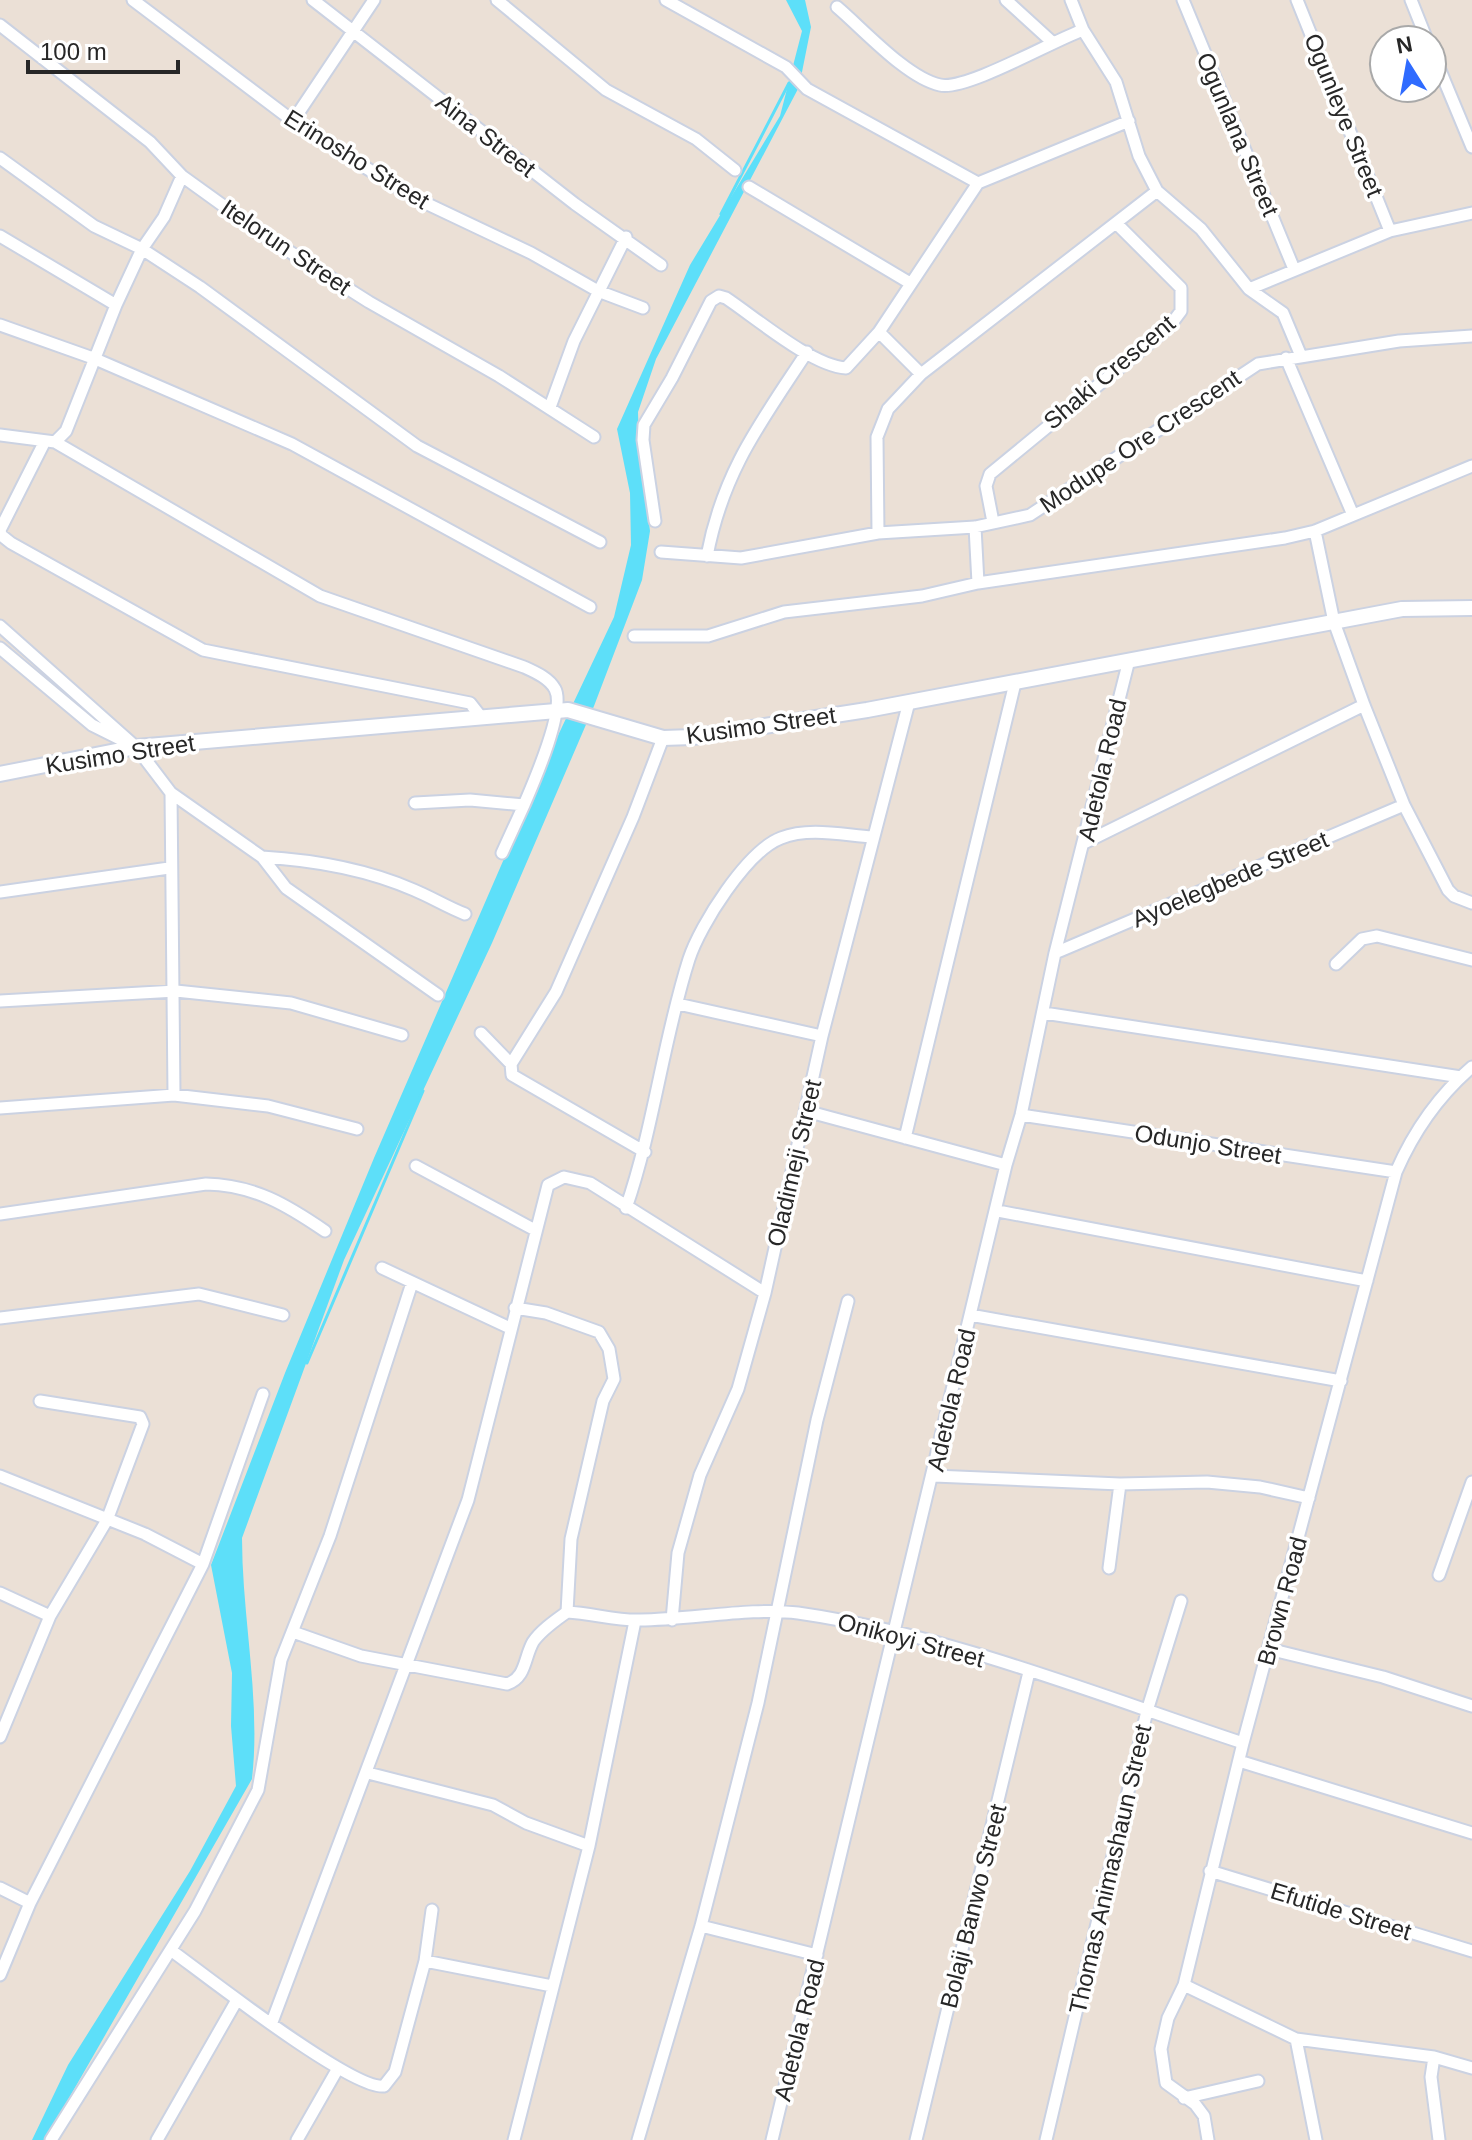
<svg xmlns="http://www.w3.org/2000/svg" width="1472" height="2140" viewBox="0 0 1472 2140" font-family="Arial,sans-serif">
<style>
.water{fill:#5ddff9}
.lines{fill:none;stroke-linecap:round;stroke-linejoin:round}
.stream{stroke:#5ddff9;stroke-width:3}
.minor-casing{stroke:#cbd2e2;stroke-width:15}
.tertiary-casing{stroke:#cbd2e2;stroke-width:18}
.minor{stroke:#fff;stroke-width:11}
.tertiary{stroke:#fff;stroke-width:14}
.labels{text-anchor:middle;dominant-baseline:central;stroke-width:7;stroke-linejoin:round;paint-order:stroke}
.street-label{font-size:24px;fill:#272727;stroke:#fff}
</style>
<rect width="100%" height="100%" fill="#ebe0d6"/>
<path class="water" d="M786 0H805L811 27 799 87 656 359 638 412 639 448 650 531 642 580 594 706 492 943 344 1260 242 1538C242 1618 261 1700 252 1779L45 2140H32L68 2065 190 1871 236 1786 231 1726 232 1673 211 1565 285 1373 374 1158 553 746 614 617 631 545 630 493 617 429 690 265 780 116 802 31Z"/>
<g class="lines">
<path class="stream" d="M721 214 789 83
M307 1363 423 1091"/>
<defs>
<path id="minor" d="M133 0 293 121 363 166 417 199 531 253 598 291 643 308
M313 0 575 204 661 265
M497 0 606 90 696 139 735 170
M666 0 786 67 807 89 978 183
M1006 0 1051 41
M1071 0 1083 30 1116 82 1139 156 1157 191 1201 229 1249 289 1283 313 1301 356
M1183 0 1294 269
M1297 0 1390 231
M1411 0 1427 40
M837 7C863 29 907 78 940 85 966 91 1052 41 1083 30
M0 25 150 142 182 176 268 238 369 302 499 376 594 437
M1432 51 1472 147
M293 121 374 0
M0 158 94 226 142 249 200 287 417 446 600 542
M749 187 910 283
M0 236 116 305
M1249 289 1390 231 1472 213
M0 325 93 358 292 444 590 607
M879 332 921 374
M1286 358 1353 515
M550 407 574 341 626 237
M0 435 55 442 320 596 524 667C535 672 549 678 555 689 566 709 533 784 524 805L470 800 415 803
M55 442 66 431 116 305 142 249 164 217 182 176
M44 443 0 530 1 535 11 543 203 650 470 703 481 717
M655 521 643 440 644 425 672 378 711 301 719 296 726 298C756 318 812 366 846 368L879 332 978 183 1129 121
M993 522 986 486 990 474 1169 327 1181 311V288L1118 225
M975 527 978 583
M1315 531 1334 622 1364 705 1404 805 1448 890 1454 896 1472 903
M878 533 877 437 888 409 921 374 1157 191
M661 552 741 558 878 533 975 527 1030 515 1258 364 1399 341 1472 336
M707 556C723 471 761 422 807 352
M0 626 136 747 171 793 262 857 286 888 438 995
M634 636H708L784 612 922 596 978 583 1285 538 1315 531 1472 466
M0 648 92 725 122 740
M171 793 174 1095
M1086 842 1364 705
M502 853 524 805
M262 857C313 860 366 869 414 890 431 897 447 907 465 914
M0 892 169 868
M1055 953 1404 805
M1336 964 1362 939 1377 936 1472 960
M0 1001 176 991 291 1003 402 1035
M678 1004 822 1036
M1044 1013 1461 1077
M481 1033 511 1064 512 1075 645 1152
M511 1064 556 992 633 817 663 738
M0 1108 174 1095 268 1106 357 1129
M806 1111 1006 1165
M1021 1115 1396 1172
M905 1138 1015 683
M416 1166 535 1230
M626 1208C654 1127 663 1040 689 959 700 925 747 851 781 838 809 827 843 835 872 837
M998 1211 1367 1281
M0 1214 206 1184C254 1185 287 1205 325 1231
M382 1268 510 1328
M515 1308 546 1313 599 1332 609 1349 614 1379 603 1401 571 1539 567 1612
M970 1315 1341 1381
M0 1318 199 1294 283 1315
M0 1476 145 1534 203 1564
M934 1476 1120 1484 1207 1482 1260 1487 1309 1498
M1109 1568 1120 1484
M1439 1575 1472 1482
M0 1593 50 1616
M567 1612C592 1613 616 1621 640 1620 688 1620 753 1607 798 1613 950 1635 1098 1695 1243 1743
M672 1620 678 1553 700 1475 738 1389 765 1293 822 1036 909 702
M293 1632 361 1656 507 1684C526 1678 524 1658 533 1642 541 1630 556 1620 567 1612
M1269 1649 1383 1677 1472 1706
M0 1737 50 1616 107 1520 143 1424 140 1417 40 1401
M1239 1761 1472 1833
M368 1773 493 1805 526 1823 589 1846
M1210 1871 1472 1951
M0 1888 30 1903
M701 1926 817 1955
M172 1951C205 1975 353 2091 384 2086L395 2072 425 1961 432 1910
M425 1961 552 1986
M0 1975 30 1903 203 1564 263 1394
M1184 1985 1296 2039 1434 2057 1472 2068
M272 2022 468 1500 548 1185 564 1177 590 1183 765 1293
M1296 2039 1316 2140
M1434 2057 1431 2077 1439 2140
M1184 2098 1258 2081
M51 2140 195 1911 258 1790 281 1660 330 1536 412 1283
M157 2140 237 2000
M297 2140 337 2070
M514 2140 589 1846 635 1621
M638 2140 701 1926 758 1703 817 1420 848 1301
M772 2140 1006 1165 1021 1115 1055 953 1129 660
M916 2140 1029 1672
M1046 2140 1147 1711 1181 1601
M1208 2140 1204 2116 1195 2104 1166 2083 1161 2049 1168 2018 1184 1985 1243 1743 1396 1172C1414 1131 1438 1096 1472 1067"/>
<path id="tertiary" d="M0 774 136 747 568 710 663 738 693 737 867 710 1402 609 1472 608"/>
</defs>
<use href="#minor" class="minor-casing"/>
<use href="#tertiary" class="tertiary-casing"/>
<use href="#minor" class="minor"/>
<use href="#tertiary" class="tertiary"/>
</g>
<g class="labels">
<g class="street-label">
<text transform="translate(1344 115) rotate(68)">Ogunleye Street</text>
<text transform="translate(1238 134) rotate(67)">Ogunlana Street</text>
<text transform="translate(486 135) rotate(38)">Aina Street</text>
<text transform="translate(357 159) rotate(32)">Erinosho Street</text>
<text transform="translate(286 247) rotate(34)">Itelorun Street</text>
<text transform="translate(1109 372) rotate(-40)">Shaki Crescent</text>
<text transform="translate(1140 441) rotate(-34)">Modupe Ore Crescent</text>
<text transform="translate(761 725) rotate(-8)">Kusimo Street</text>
<text transform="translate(120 754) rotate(-9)">Kusimo Street</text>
<text transform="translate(1102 770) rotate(-77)">Adetola Road</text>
<text transform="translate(1230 879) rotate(-23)">Ayoelegbede Street</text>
<text transform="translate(1208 1144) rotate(9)">Odunjo Street</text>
<text transform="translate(794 1163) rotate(-77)">Oladimeji Street</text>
<text transform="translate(951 1400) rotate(-77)">Adetola Road</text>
<text transform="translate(1282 1601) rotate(-75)">Brown Road</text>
<text transform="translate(911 1640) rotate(15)">Onikoyi Street</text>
<text transform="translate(1110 1869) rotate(-77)">Thomas Animashaun Street</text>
<text transform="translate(973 1906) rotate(-76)">Bolaji Banwo Street</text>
<text transform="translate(1341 1911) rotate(17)">Efutide Street</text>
<text transform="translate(799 2030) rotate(-76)">Adetola Road</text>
</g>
</g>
<g transform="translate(1408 64) rotate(349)"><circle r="38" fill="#ffffff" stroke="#a9a9a9" stroke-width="2"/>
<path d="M0-6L14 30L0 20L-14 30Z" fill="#2f6bff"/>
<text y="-12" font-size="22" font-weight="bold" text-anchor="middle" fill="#272727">N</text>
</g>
<path d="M28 60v12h150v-12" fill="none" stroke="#272727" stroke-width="4"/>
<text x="40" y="60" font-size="24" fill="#272727" stroke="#ffffff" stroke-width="6" paint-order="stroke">100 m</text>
</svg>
